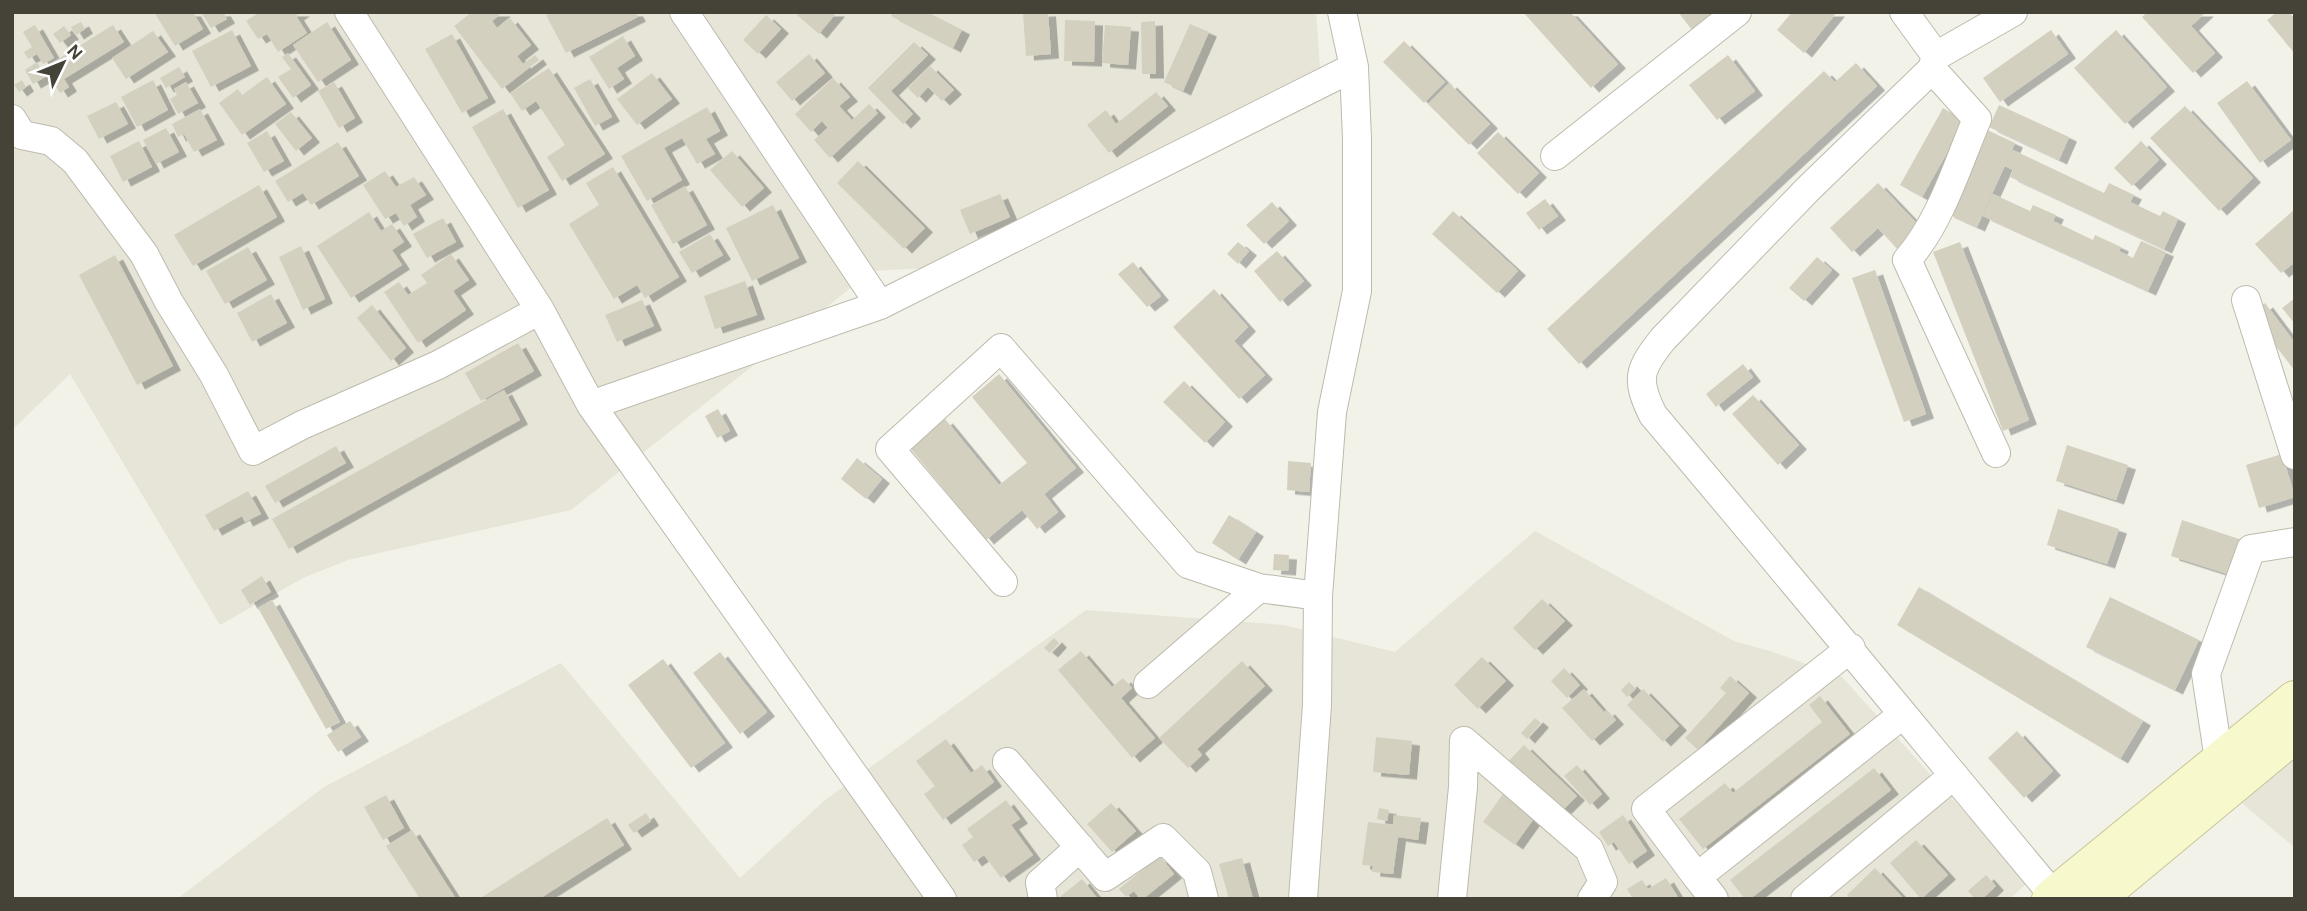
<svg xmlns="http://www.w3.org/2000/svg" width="2307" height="911" viewBox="0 0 2307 911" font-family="Karla,sans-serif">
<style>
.residential{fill:#e6e5d8}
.building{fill:#d3d0c0;filter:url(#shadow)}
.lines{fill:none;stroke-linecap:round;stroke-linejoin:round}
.minor-casing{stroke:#bdbbad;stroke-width:30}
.secondary-casing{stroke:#c7c59a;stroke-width:40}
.minor{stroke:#fff;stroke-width:28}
.secondary{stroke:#f8f8cd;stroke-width:38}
</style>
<defs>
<filter id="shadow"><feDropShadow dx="8" dy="4.5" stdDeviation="0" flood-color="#0004"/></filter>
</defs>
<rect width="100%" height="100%" fill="#f2f2e9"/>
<path class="residential" d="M12 12H1316L1320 67 929 268 872 271 571 510 348 560 303 578 220 625 70 374 12 430Z
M1535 531 1734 641 1773 652 1842 677 2028 882 2010 899H177L324 787 561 663 740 878 824 801 1086 610 1284 625 1395 652Z
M2295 746V848L2231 794Z"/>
<path class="building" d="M154 12H193L203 29 175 46Z
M201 12H223L227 19 211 28Z
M260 12H302L296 16 307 33 278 52 267 34 258 39 246 21Z
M472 12H503L492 21 497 28 510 18 531 45 517 56 523 64 535 55 539 60 502 89 454 26Z
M552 12H635L638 17 566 53 546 15Z
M799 12H837L819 34 797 15Z
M893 12H927L962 30 953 48 891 16Z
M1048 12 1051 54 1026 56 1023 13Z
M1523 12H1570L1618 64 1591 88Z
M1678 12H1723L1695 34Z
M1792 12H1837L1804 53 1777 30Z
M2147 12H2206L2191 26 2215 53 2193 73 2142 17Z
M2277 12H2289L2295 19V54L2267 20Z
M766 15 781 29 758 54 743 40Z
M1065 20 1095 21 1094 62 1064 61Z
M1155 21 1156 74H1142L1141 22Z
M81 22 85 29 76 35 71 27Z
M327 22 351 60 318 82 293 45Z
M1190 24 1209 32 1183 91 1164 82Z
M35 25 54 58 43 64 37 54 28 59 24 52 32 47 23 32Z
M113 25 124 42 64 79 69 87 60 93 44 68Z
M1105 25 1131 27 1128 65 1102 63Z
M64 26 71 35 60 43 53 34Z
M232 30 251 66 211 87 192 51Z
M2051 30 2068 54 2000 102 1983 78Z
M2116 30 2167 87 2125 124 2074 68Z
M153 31 168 52 126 79 112 58Z
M452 34 488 98 462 113 425 49Z
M623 36 635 56 617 68 624 79 609 89 589 57Z
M1404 41 1445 82 1424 103 1383 62Z
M914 42 928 55 891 91 913 114 903 124 868 88Z
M288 53 311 85 293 98 278 77 291 69 282 57Z
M809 54 825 73 792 101 776 82Z
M1728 55 1755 91 1717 120 1689 85Z
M37 62 45 77 33 84 25 70Z
M1856 63 1877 86 1579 364 1547 329 1824 71 1835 82Z
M930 66 954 90 942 101 928 87 918 98 908 88Z
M179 67 185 77 166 88 160 78Z
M549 68 605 154 562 181 547 157 565 145 536 101 522 111 510 93Z
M652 73 672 99 637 125 617 99Z
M267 77 286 104 242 135 219 103 238 89 242 95Z
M833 78 850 97 839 106 852 120 869 104 878 113 830 158 814 140 828 128 822 121 811 132 795 114Z
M590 79 612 117 595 126 574 88Z
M22 80 26 87 19 92 14 85Z
M153 80 168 110 137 127 121 97Z
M2247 81 2291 140 2260 163 2217 103Z
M186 82 198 103 178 114 170 99 177 95 174 89Z
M334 82 355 118 339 128 318 91Z
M1449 83 1490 124 1469 145 1428 104Z
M1156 92 1168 106 1109 153 1087 125 1106 110 1116 124Z
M116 102 128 124 99 139 87 116Z
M1999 105 2069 137 2059 160 1989 127Z
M2185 106 2253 178 2219 211 2150 138Z
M707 107 720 131 706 139 715 154 697 164 682 138 664 148 682 180 647 201 621 156Z
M1943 108 1965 121 1922 197 1900 185Z
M200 109 217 140 194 152 184 134 178 137 172 124Z
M503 109 549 190 518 208 472 127Z
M291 112 312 138 296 151 275 124Z
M166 128 179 152 156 164 143 140Z
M1985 129 2015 143 1977 227 1946 213Z
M267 131 284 161 264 172 247 143Z
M1498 132 1539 173 1518 194 1477 153Z
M139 141 152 167 123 182 110 156Z
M2141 141 2159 160 2132 186 2114 168Z
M338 142 359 176 311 205 303 193 288 202 275 181Z
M2013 150 2104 193 2109 183 2134 195 2130 202 2160 216 2163 211 2178 219 2164 249 2010 177 2013 170 2005 166Z
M732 151 764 188 742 207 710 170Z
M858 161 925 228 904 249 837 183Z
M613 167 679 277 645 298 637 285 614 299 569 224 599 205 586 183Z
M385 171 396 187 414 177 426 195 410 205 417 217 404 226 396 213 385 219 363 185Z
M1878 183 1922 229 1899 251 1878 228 1852 252 1830 228Z
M259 185 277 217 193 266 174 235Z
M685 186 707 225 673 244 651 205Z
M1000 194 1010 217 970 234 960 210Z
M1993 194 2030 211 2033 205 2056 215 2053 221 2093 240 2095 235 2121 247 2119 251 2133 258 2141 241 2166 252 2148 291 1983 216Z
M1545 199 1558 216 1539 230 1526 213Z
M1272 202 1289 221 1264 244 1246 225Z
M773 205 799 258 752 281 726 228Z
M2295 209V262L2281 273 2255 244Z
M1453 211 1518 271 1497 293 1432 234Z
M369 212 381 231 392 224 404 242 392 250 402 265 351 298 317 246Z
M443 218 456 242 427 258 413 234Z
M710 234 723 255 692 273 679 252Z
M1238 242 1249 251 1238 264 1227 254Z
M1960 242 2029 420 2003 431 1933 252Z
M301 246 325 299 303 310 279 257Z
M248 247 267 280 225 304 206 271Z
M1277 251 1304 281 1280 302 1254 271Z
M451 254 469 280 453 291 466 310 418 343 384 292 399 282 408 295 427 283 421 275Z
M115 255 173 366 137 385 79 275Z
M1817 257 1832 270 1804 301 1789 288Z
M1133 262 1161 296 1147 307 1118 274Z
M1875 270 1926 414 1904 422 1852 278Z
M745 281 757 315 715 329 704 296Z
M1214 289 1248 327 1234 341 1265 375 1239 399 1173 327Z
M271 294 287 323 252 342 237 313Z
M2295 298V324L2282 308Z
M642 300 654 326 617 342 605 315Z
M2265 303 2295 343V371L2251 314Z
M372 305 406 348 391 361 357 318Z
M518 343 534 371 481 401 465 373Z
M1743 364 1753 377 1716 407 1706 394Z
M999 374 1076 468 1044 494 1058 512 1037 529 1022 510 986 540 910 448 945 419 999 485 1027 463 972 397Z
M1184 381 1225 422 1205 443 1163 402Z
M504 390 520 420 289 549 272 519Z
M1753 395 1799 445 1778 465 1732 414Z
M718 409 730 431 717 438 705 416Z
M2067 445 2128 465 2116 500 2056 481Z
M336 446 346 463 275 503 265 486Z
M2282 454 2295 497 2259 508 2246 465Z
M857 458 882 479 866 499 841 479Z
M1288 461 1311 463 1309 492 1287 490Z
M248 491 261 514 245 522 242 516 214 531 205 515Z
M2058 509 2119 529 2107 564 2047 545Z
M1229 515 1256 532 1238 560 1212 543Z
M2182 520 2242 540 2231 575 2171 556Z
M1274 554 1289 555 1288 571 1273 570Z
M262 576 271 592 250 605 241 590Z
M1919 587 2143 721 2120 759 1897 625Z
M2110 597 2199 640 2175 690 2086 647Z
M1542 599 1565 621 1535 650 1513 628Z
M272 600 340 722 326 729 258 608Z
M1054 638 1059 643 1050 653 1044 648Z
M1081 651 1112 687 1123 678 1132 688 1121 698 1155 738 1132 758 1058 670Z
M720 652 767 712 740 734 693 673Z
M1482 657 1506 681 1478 709 1454 685Z
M663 659 725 743 691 768 628 685Z
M1242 661 1265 686 1197 749 1202 755 1188 768 1159 738Z
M1564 668 1580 685 1567 698 1551 681Z
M1730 676 1749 693 1698 750 1685 738 1726 693 1720 688Z
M1629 682 1636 689 1627 697 1621 690Z
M1584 689 1604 712 1607 710 1616 720 1592 741 1562 708Z
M1643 689 1679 726 1663 742 1627 705Z
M1820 696 1850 734 1703 849 1679 819 1725 783 1733 793 1822 722 1809 705Z
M1535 718 1541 723 1527 739 1521 733Z
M350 721 361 737 338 752 327 735Z
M2017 731 2053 771 2024 798 1988 758Z
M1376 737 1412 741 1409 775 1373 772Z
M946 739 971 773 982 765 994 782 943 820 924 794 935 786 916 761Z
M1524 745 1577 796 1560 813 1508 762Z
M1577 765 1602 794 1590 805 1564 776Z
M1874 768 1891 790 1750 899H1745L1730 880Z
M1503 794 1535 817 1515 845 1483 822Z
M386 795 404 828 383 840 364 807Z
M1006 800 1020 819 1011 825 1033 855 1001 878 984 855 974 862 962 845 973 837 967 829Z
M1111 803 1136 831 1112 852 1087 824Z
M1379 808 1389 810 1387 821 1377 819Z
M646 813 651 821 634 833 628 825Z
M1394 815 1421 818 1418 840 1398 837 1393 874 1372 872 1373 866 1362 865 1368 822 1393 825Z
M1623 815 1647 851 1629 864 1614 842 1608 846 1599 832Z
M607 818 624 845 539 899H479Z
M412 830 456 899H420L386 846Z
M1916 840 1948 875 1921 899 1890 863Z
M1160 856 1174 874 1143 899H1140L1134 891 1126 897 1119 889Z
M1242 858 1253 899H1229L1219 864Z
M1875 868 1904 899H1851L1847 895Z
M1986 875 1996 886 1982 899H1975L1968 891Z
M1666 878 1679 899H1633L1627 889 1642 880 1648 889Z
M1082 879 1098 899H1063L1061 896Z"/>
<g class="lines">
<defs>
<path id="minor" d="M349 12 540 310 591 405 942 899
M684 12 880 305
M1904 12 1936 56
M2013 12 1936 56 1932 69 1808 189 1663 339C1639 369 1635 379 1653 415 1788 574 1920 735 2054 896
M1932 69 1977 119C1957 166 1941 221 1907 260L1996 453
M12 119 22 135 51 141 75 161 144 254 169 302 214 375 253 451 302 425 438 365 540 310
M1555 156 1737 12
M2246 300 2295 455
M591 405 880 305 1354 67
M1003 582 890 449 1001 348 1188 564 1259 588 1318 596
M1148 684 1259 588
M1464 741 1589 849 1603 882 1592 899
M2219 760 2206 674 2251 549 2295 542
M1007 762 1105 877 1163 838 1197 872 1204 899
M1697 877 1646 809 1851 648
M1043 899 1040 883 1080 847
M1303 899 1317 705 1318 596 1332 412 1357 291V139L1354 67 1342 12
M1452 899 1463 787 1464 741
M1714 899 1697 877 1902 715
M1805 899 1954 775"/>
<path id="secondary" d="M2051 899 2295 700
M2095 899 2295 733"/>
</defs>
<use href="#minor" class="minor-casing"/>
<use href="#secondary" class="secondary-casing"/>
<use href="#minor" class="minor"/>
<use href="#secondary" class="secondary"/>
</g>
<rect width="2307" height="911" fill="none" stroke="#454338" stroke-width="28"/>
<g transform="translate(63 63) rotate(47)" stroke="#ffffff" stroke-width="5" paint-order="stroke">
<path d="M0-5L12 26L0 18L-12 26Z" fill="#454338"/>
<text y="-10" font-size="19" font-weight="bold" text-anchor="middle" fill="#454338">N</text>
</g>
</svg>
